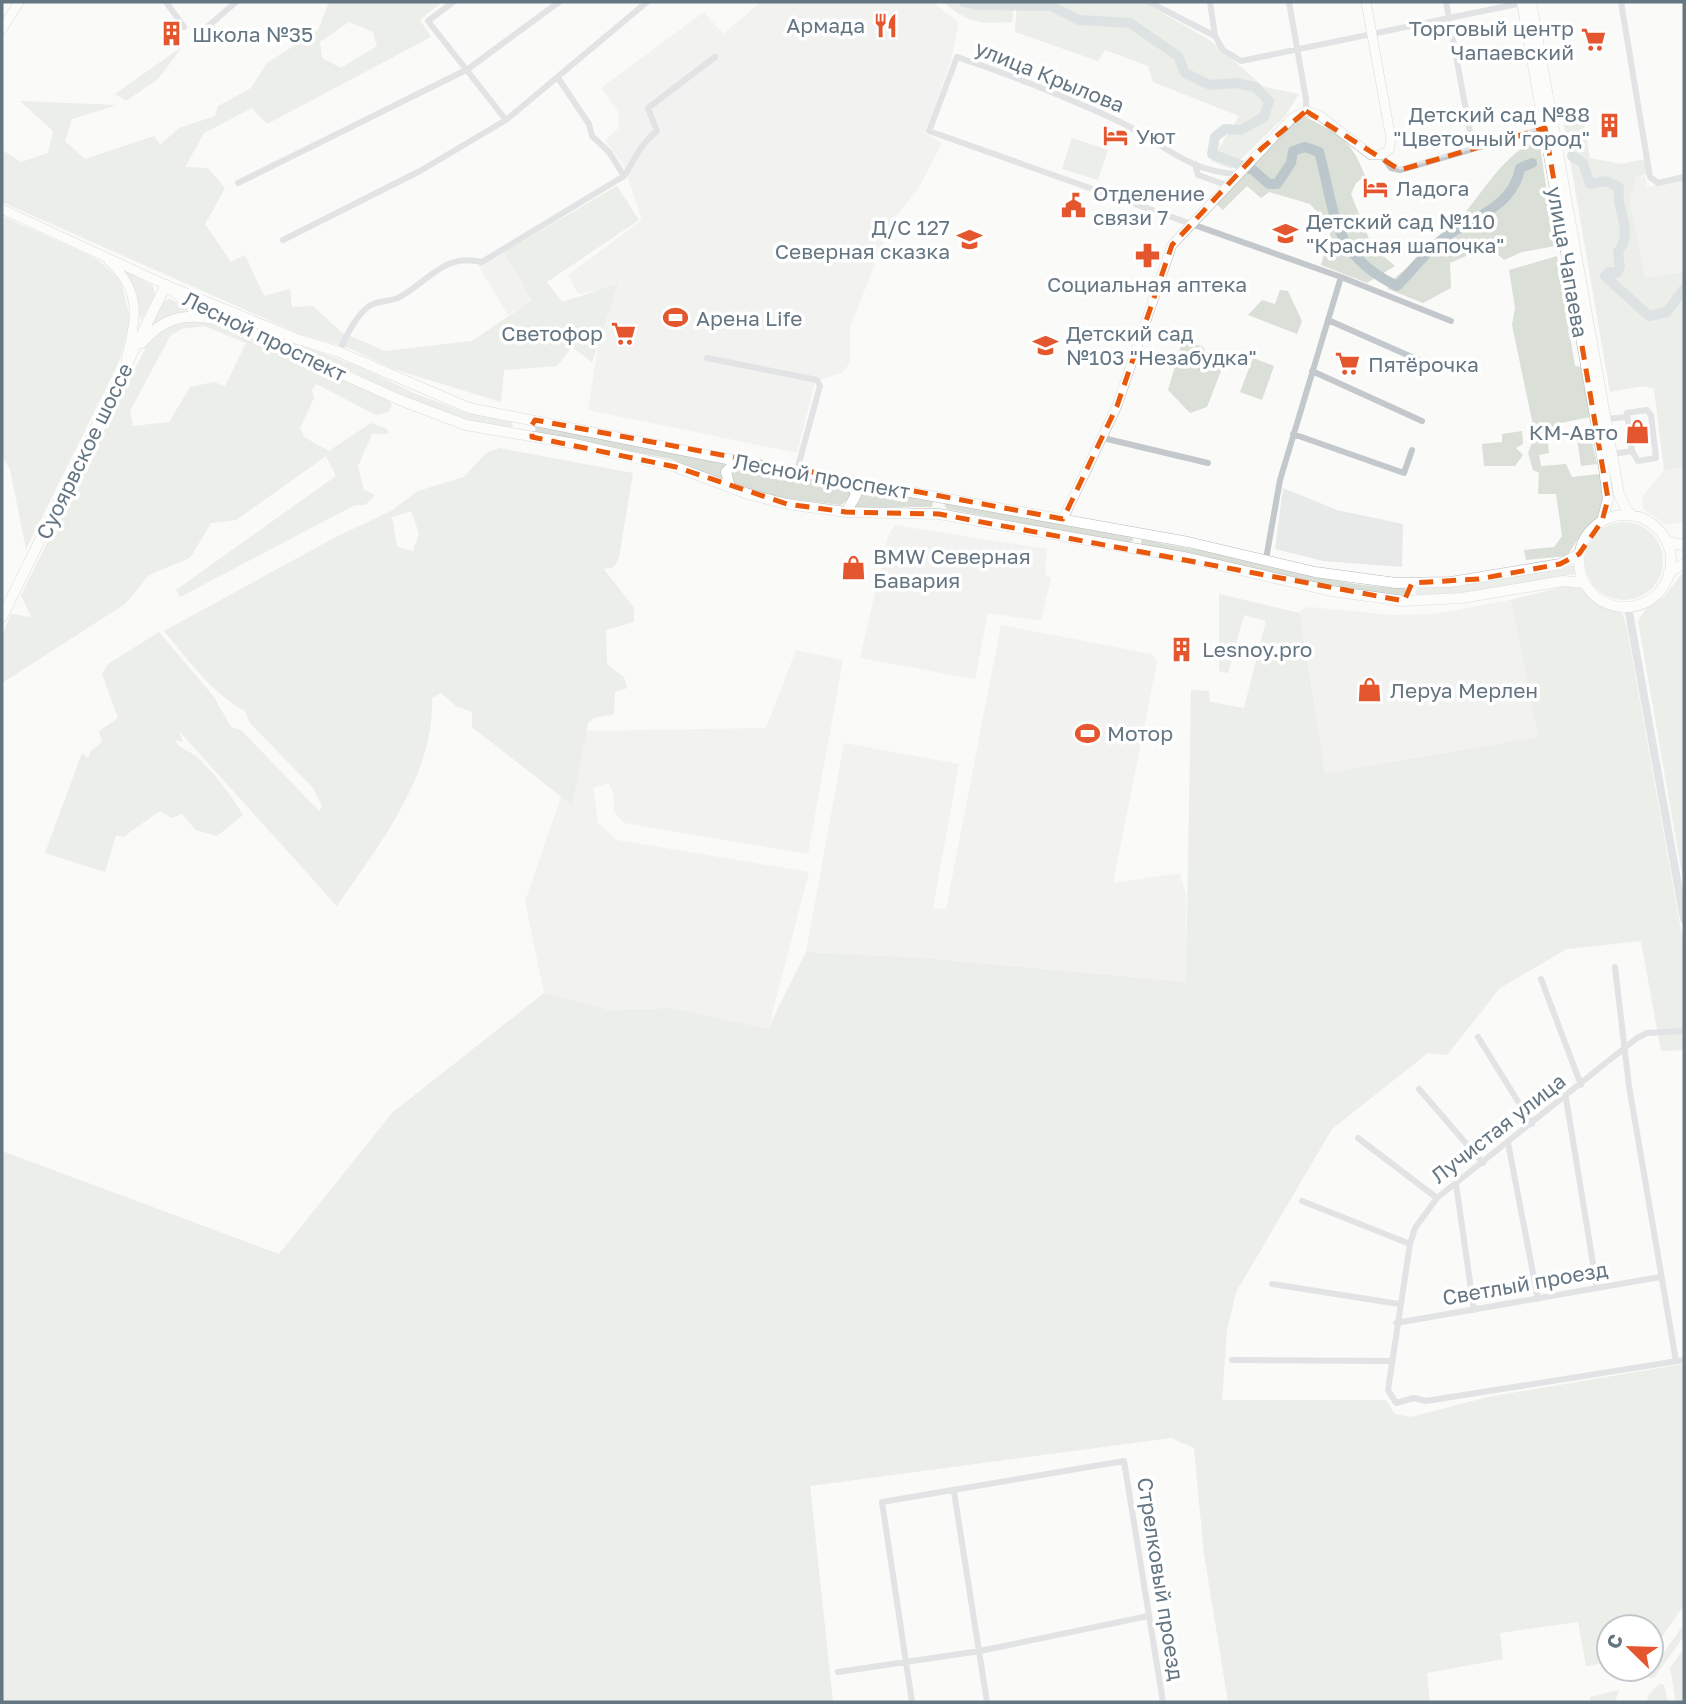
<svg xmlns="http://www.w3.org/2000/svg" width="1686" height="1704" viewBox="0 0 1686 1704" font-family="'Golos Text',sans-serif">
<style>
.built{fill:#e8e9e9}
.green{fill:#dadfd7;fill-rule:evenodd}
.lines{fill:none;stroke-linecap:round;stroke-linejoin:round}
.river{stroke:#bbc7cb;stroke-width:10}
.secondary-casing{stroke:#b3babf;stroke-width:10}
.primary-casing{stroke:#b5babe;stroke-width:11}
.minor{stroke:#c3c8cc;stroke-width:6}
.tertiary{stroke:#c3c8cc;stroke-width:8}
.secondary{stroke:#fff;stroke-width:9}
.primary{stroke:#fff;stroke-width:10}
.marked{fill:none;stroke:#e8590c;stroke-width:5;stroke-dasharray:14 9;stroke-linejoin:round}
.labels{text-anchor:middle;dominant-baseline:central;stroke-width:7;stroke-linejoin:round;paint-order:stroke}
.poi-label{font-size:21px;fill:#657683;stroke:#fff;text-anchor:start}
.street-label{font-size:21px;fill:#657683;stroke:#fff}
</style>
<rect width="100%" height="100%" fill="#fafaf8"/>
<path class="built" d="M761 2H933L959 23 951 60 925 133 942 143 918 189 891 222 850 328V363L842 373 815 381 797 453 588 410 599 340 612 288 578 294 568 275 642 220 624 166 605 140 619 128V113L601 88 704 12 723 34Z
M1645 176 1647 187 1684 179V272L1645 279 1630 202 1636 177Z
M504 252 532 300 508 315 478 265Z
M1684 467V522L1666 525 1643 509V496L1664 470Z
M1283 488 1337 510 1403 524 1402 567 1323 561 1275 549Z
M895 525 1047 549 1045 565 1046 575 1051 578 1041 621 988 613 975 679 860 658 888 536Z
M1511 600 1538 737 1325 775 1300 610 1309 607 1392 615 1433 614Z
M1001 625 1152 654 1157 662 1113 883 1180 873 1186 895 1187 982 923 958 806 952 844 743 959 764 933 908 946 909Z
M796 650 843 660 808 854 624 823 614 812V796L609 783 593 788 598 823 617 840 809 872 768 1030 671 1008 609 1010 544 993 525 901 584 731 766 728Z"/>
<path class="green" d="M329 2H442L420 20 431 37 267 124 252 108 204 133 185 167 208 168 225 188 205 224 231 262 245 255 264 296 290 289 292 307 313 306 341 332 385 351 472 341 532 300 504 252 617 186 639 220 547 282 562 302 618 284 592 362 572 347 557 366 504 370 501 402 393 369 349 348 300 334 2 202V150L21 162 48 153 53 131 20 101 117 105 72 119 65 141 85 159 154 136 160 145 179 128 215 116 218 106 251 88 267 63 318 30ZM349 22 373 32 377 46 341 68 322 58 320 42Z
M943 2H1014L1012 22C979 24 969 23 943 2Z
M1017 2H1143L1211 41 1264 87 1299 94 1285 116 1231 169 1211 161 1239 116 1153 82 1148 66 1105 50 1098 61 1015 32Z
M183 46 158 79 126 101 115 94Z
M1581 109 1590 158 1621 164 1645 159 1648 174 1636 177 1630 202 1645 278 1684 272V467L1664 470 1654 389 1643 386 1610 392 1562 114Z
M1306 117C1340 135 1351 139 1365 176L1356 183 1351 194 1372 246 1395 266 1367 283 1321 265 1332 228 1310 204 1269 192 1261 198 1247 186 1223 210 1215 203 1295 121Z
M1072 138 1108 150 1098 180 1062 169Z
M1539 139 1555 246 1522 252 1504 260 1489 246 1450 263 1451 288 1423 303 1388 289 1387 285C1412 262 1441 241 1463 215 1487 187 1504 154 1539 139Z
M2 216 95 258 120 279 131 321 119 362 26 549 10 469 2 457Z
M1557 256 1575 366 1581 367 1590 417 1561 423 1556 430 1547 432 1549 453 1539 455 1541 466 1566 464 1572 477 1600 474 1603 496 1601 515 1582 533 1567 556 1526 560 1524 550 1554 547 1562 536 1556 494H1538L1539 473 1533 470 1528 453 1535 435 1512 325 1515 308 1509 270Z
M123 269 153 286 155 295 141 321Z
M1280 290 1288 291 1302 321 1297 334 1248 315 1262 300 1275 304Z
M169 299 201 312 171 316 151 328 163 302Z
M201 303 280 338 360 367 414 393 461 411 512 422 513 426 509 429 460 418 409 398Z
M195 319 217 323 388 400 392 405 389 412 376 415 316 384 312 390 314 398 300 428 304 437 329 451 371 423 387 429 389 434H372L358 466 364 490 375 495 365 505H355L180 597 176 590 336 476 326 456 236 520 211 523 190 558 149 575 125 604 2 683V636L11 614 31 617 21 595 148 343C163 327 174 322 195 319ZM204 326 246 343 225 386 214 382 190 387 169 422 133 426 130 411 170 336 181 329Z
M1183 339 1203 347 1206 352 1226 358 1207 407 1190 413 1168 390Z
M1253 358 1274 366 1262 400 1240 392Z
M1588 425 1597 464 1581 466 1576 431Z
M535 426 725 462 722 479 671 459 536 433Z
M1522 431 1523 444 1516 448 1523 455 1515 466H1484L1482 444 1502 442V434Z
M499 448 633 473 619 558 614 567 604 569 634 608V622L606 630 607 664 624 677 627 688 615 692 614 714 594 718 588 723 572 805 472 727V712L456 706 441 693 432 698C435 775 378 846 337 906L179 731 183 742 175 740C180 750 189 750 197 757 214 773 231 794 243 815L217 836 196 830 182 814 172 818 160 811 123 837 116 835 105 872 45 853 82 753 88 758 91 751 102 742 99 731 118 718 102 674 108 664 159 632 214 697 231 727 241 730 319 811 322 806 313 788 250 723 245 711C213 695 187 658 164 631L334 538 391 511 418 491 464 477 486 453ZM411 511 419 533 413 551 397 547 392 517Z
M742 467 842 482 847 485 852 496 841 505 784 498 738 487 733 483 731 475Z
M860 487 933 501 932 507H855L860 500Z
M948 502C1008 515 1069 524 1130 536L1134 540 1128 543 947 509 944 505Z
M1585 561a39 39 0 1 1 78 0a39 39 0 1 1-78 0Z
M1142 539C1174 547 1206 550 1238 558 1293 571 1346 587 1404 588L1407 591 1403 595C1314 588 1228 560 1140 545Z
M1574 565 1575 574 1474 592 1417 595 1415 592 1418 588C1472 587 1521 575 1574 565Z
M1684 571V874H1682L1638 621 1645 610 1665 596Z
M1565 586 1583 589 1605 607 1616 609 1623 615 1627 629 1684 947V1050L1661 1051 1641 941 1567 949 1500 988 1447 1055 1428 1053 1332 1129 1236 1292 1227 1330 1222 1400H1386L1395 1414 1411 1417 1488 1397 1684 1364V1605L1651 1653V1627H1609V1662L1586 1666 1578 1622 1500 1633 1503 1659 1427 1673 1430 1702H1228L1204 1554 1194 1448 1171 1438 810 1486 833 1702H2V1151L279 1254 392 1113 544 993 609 1010 671 1008 768 1029 806 952 923 958 1186 982 1191 690 1209 691 1210 702 1244 708 1266 621 1244 615 1228 673 1219 671V594L1300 613 1325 774 1538 737 1511 600Z
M1684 1624V1636L1654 1678H1646Z
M1684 1648V1702H1676L1670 1668Z
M1659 1684 1664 1685 1668 1702H1647L1648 1696Z
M1619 1690 1615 1702H1591L1590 1697Z"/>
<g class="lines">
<path class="river" d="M964 2 976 5 1051 6 1079 20 1130 23 1178 56 1185 73 1210 85 1236 83 1255 87 1269 101 1264 117 1241 130 1225 129 1215 137 1212 154 1253 170 1269 184H1277L1291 163 1293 151 1305 147 1319 152C1336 214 1331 254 1397 286 1414 269 1430 246 1451 233 1478 216 1514 204 1520 168L1532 163
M1572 156 1583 163 1590 184 1606 181 1619 187C1615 211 1635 230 1618 252L1620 267 1617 273 1609 272 1605 276 1649 316 1667 312 1684 289"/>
<defs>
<path id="secondary" d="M2 29 19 2
M2 209 166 285
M109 261C143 292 136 320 126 360
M1063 519 1117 406 1172 245 1292 118 1306 111 1319 115 1371 155H1381L1389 150 1391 139 1366 2"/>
<path id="primary" d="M1522 2 1604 468 1608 499 1602 521
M1531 2 1619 494 1627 511 1634 516
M166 285 182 298 227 322 400 400 466 425 570 443 676 467 748 494 787 504 846 512 939 514 1189 558 1331 591 1404 601 1462 598 1563 581 1584 583
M173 288 297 339 339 352 469 408 737 461 1188 542 1315 572 1396 583 1451 582 1560 564 1579 554
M142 343C162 318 184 313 215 319
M730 487 726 472 737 461
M846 512 856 495 850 480
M1579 561a46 46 0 1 1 92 0a46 46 0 1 1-92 0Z
M1667 542 1684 545
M1669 572 1684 564
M2 617 166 285"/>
</defs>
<use href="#secondary" class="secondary-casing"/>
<use href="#primary" class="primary-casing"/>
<path class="minor" d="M166 2 184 27
M453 2 428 21 506 120
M1149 2 1215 36 1223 50 1241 61 1522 3
M1210 2 1215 36
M1289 2 1306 99V111
M1446 2 1473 148
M1621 2 1650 177 1658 183 1684 177
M206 28 236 2
M558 78 589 124 592 136 609 152 624 176
M1381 155 1391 168 1400 170 1545 128
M1195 164 1198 175 1226 185
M1236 174C1184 171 1160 140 1116 120 1064 96 1011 75 957 57L929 131 1341 277 1451 321
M238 183 468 69 559 2
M283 240 420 171 506 120 647 2
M1328 320 1439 369
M339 352C346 336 355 317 369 306 377 300 391 302 400 297 430 280 444 253 482 262L624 176C636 158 640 144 657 131L648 108 715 57
M707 358 817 380 820 386 797 470
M1312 371 1422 421
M1606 419 1627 417
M1293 434 1404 473 1412 450
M1103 438 1208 463
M1612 454 1632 451 1627 413 1647 410 1651 415 1656 458 1638 461 1632 451
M1266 559 1280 480 1341 277
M1615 967 1629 1086 1676 1361
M1541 979 1581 1085
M1684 1031 1647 1033 1637 1038 1437 1198 1415 1228 1410 1244 1388 1390 1396 1403 1414 1398 1426 1401 1684 1360
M1478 1037 1532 1124
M1419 1089 1483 1163
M1566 1098 1597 1288
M1358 1138 1437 1198
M1508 1143 1538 1299
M1456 1184 1474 1310
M1302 1201 1410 1244
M1272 1284 1399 1304
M1396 1323 1660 1277
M1232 1360 1391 1361
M954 1492 987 1702
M838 1672 980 1651 1148 1616
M912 1702 882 1502 1124 1461 1163 1702"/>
<path class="tertiary" d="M1628 607 1684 919"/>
<use href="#secondary" class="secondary"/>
<use href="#primary" class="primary"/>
</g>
<path d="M0 0H1686V1704H0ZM1306 111 1400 170 1545 128 1608 499 1602 521 1579 554 1560 564 1479 579 1412 583 1404 601 939 514 846 512 787 504 676 467 532 437V425L535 420 1063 519 1117 406 1172 245 1261 149Z" fill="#fafaf8" fill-opacity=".55" fill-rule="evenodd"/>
<path class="marked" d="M1306 111 1400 170 1545 128 1608 499 1602 521 1579 554 1560 564 1479 579 1412 583 1404 601 939 514 846 512 787 504 676 467 532 437V425L535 420 1063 519 1117 406 1172 245 1261 149Z"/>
<defs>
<symbol id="restaurant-bare" viewBox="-9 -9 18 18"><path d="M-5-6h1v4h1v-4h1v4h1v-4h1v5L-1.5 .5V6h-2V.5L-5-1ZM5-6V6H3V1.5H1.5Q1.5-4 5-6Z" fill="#e4572e" stroke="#fff" stroke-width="2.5" paint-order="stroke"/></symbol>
<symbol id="building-bare" viewBox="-9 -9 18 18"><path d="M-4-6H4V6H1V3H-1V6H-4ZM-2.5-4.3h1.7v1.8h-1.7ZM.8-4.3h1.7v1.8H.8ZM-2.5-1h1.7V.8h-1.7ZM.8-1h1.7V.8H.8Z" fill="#e4572e" stroke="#fff" stroke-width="2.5" paint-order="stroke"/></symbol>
<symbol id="supermarket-bare" viewBox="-9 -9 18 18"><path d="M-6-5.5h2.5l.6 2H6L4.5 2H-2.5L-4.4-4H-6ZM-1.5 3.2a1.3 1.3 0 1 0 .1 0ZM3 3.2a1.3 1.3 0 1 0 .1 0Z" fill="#e4572e" stroke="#fff" stroke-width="2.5" paint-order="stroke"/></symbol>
<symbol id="hotel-bare" viewBox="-9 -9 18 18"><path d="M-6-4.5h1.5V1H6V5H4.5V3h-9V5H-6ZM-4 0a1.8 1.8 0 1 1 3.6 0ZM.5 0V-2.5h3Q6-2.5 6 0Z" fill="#e4572e" stroke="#fff" stroke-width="2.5" paint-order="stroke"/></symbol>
<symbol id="civic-bare" viewBox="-9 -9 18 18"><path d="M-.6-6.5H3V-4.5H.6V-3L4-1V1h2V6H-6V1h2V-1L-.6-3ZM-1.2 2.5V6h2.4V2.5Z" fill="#e4572e" stroke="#fff" stroke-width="2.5" paint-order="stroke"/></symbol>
<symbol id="school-bare" viewBox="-9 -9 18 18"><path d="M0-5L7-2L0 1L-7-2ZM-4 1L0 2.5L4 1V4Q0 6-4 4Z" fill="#e4572e" stroke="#fff" stroke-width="2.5" paint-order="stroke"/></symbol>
<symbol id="pharmacy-bare" viewBox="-9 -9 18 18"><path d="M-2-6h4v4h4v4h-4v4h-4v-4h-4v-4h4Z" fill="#e4572e" stroke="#fff" stroke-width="2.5" paint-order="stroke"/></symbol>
<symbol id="stadium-bare" viewBox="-9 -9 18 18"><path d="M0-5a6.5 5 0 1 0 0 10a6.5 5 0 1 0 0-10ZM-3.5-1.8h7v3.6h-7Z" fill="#e4572e" stroke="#fff" stroke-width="2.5" paint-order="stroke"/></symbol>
<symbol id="shop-bare" viewBox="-9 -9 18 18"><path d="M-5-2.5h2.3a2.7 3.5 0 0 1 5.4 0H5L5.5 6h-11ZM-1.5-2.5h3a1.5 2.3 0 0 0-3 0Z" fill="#e4572e" stroke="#fff" stroke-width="2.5" paint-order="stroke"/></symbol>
</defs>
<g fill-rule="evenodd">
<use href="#restaurant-bare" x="868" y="8" width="35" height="35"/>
<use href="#building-bare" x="154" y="16" width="35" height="35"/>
<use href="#supermarket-bare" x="1576" y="22" width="35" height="35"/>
<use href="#building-bare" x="1592" y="108" width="35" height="35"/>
<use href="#hotel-bare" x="1098" y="118" width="35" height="35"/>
<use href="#hotel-bare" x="1358" y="170" width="35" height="35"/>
<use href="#civic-bare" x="1056" y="188" width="35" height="35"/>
<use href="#school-bare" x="1268" y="216" width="35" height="35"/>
<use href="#school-bare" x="952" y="222" width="35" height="35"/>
<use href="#pharmacy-bare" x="1130" y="238" width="35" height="35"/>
<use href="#stadium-bare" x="658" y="300" width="35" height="35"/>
<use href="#supermarket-bare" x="606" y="316" width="35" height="35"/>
<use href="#school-bare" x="1028" y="328" width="35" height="35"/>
<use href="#supermarket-bare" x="1330" y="346" width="35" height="35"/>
<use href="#shop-bare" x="1620" y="414" width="35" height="35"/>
<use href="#shop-bare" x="836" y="550" width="35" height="35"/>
<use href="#building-bare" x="1164" y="632" width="35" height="35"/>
<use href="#shop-bare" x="1352" y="672" width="35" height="35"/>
<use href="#stadium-bare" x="1070" y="716" width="35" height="35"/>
</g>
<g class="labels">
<g class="poi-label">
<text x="865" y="25" text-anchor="end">Армада</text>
<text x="1574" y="28" text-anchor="end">Торговый центр<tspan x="1574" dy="24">Чапаевский</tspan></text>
<text x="192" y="34">Школа №35</text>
<text x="1590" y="114" text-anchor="end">Детский сад №88<tspan x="1590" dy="24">"Цветочный город"</tspan></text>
<text x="1136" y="136">Уют</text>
<text x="1396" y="188">Ладога</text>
<text x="1093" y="193">Отделение<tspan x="1093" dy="24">связи 7</tspan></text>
<text x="1306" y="221">Детский сад №110<tspan x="1306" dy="24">"Красная шапочка"</tspan></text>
<text x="950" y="227" text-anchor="end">Д/С 127<tspan x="950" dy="24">Северная сказка</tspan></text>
<text x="1147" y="284" text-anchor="middle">Социальная аптека</text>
<text x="696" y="318">Арена Life</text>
<text x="603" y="333" text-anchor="end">Светофор</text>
<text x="1066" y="333">Детский сад<tspan x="1066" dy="24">№103 "Незабудка"</tspan></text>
<text x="1368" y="364">Пятёрочка</text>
<text x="1618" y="432" text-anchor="end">КМ-Авто</text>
<text x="873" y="556">BMW Северная<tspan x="873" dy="24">Бавария</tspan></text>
<text x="1202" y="649">Lesnoy.pro</text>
<text x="1390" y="690">Леруа Мерлен</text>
<text x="1107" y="733">Мотор</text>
</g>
<g class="street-label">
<text transform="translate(1050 76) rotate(22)">улица Крылова</text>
<text transform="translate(1568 262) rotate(80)">улица Чапаева</text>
<text transform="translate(265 336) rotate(26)">Лесной проспект</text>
<text transform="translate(84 451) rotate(-64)">Суоярвское шоссе</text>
<text transform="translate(822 476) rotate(10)">Лесной проспект</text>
<text transform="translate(1498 1128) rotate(-38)">Лучистая улица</text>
<text transform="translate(1525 1283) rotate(-10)">Светлый проезд</text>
<text transform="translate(1161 1579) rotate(81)">Стрелковый проезд</text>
</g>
</g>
<rect width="1686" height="1704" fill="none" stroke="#657683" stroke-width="7"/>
<g transform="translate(1630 1648) rotate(293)"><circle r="33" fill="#ffffff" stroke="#c1c8cd" stroke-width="2"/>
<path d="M0-5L12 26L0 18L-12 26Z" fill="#e4572e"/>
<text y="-10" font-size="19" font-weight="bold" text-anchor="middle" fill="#657683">С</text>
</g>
</svg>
